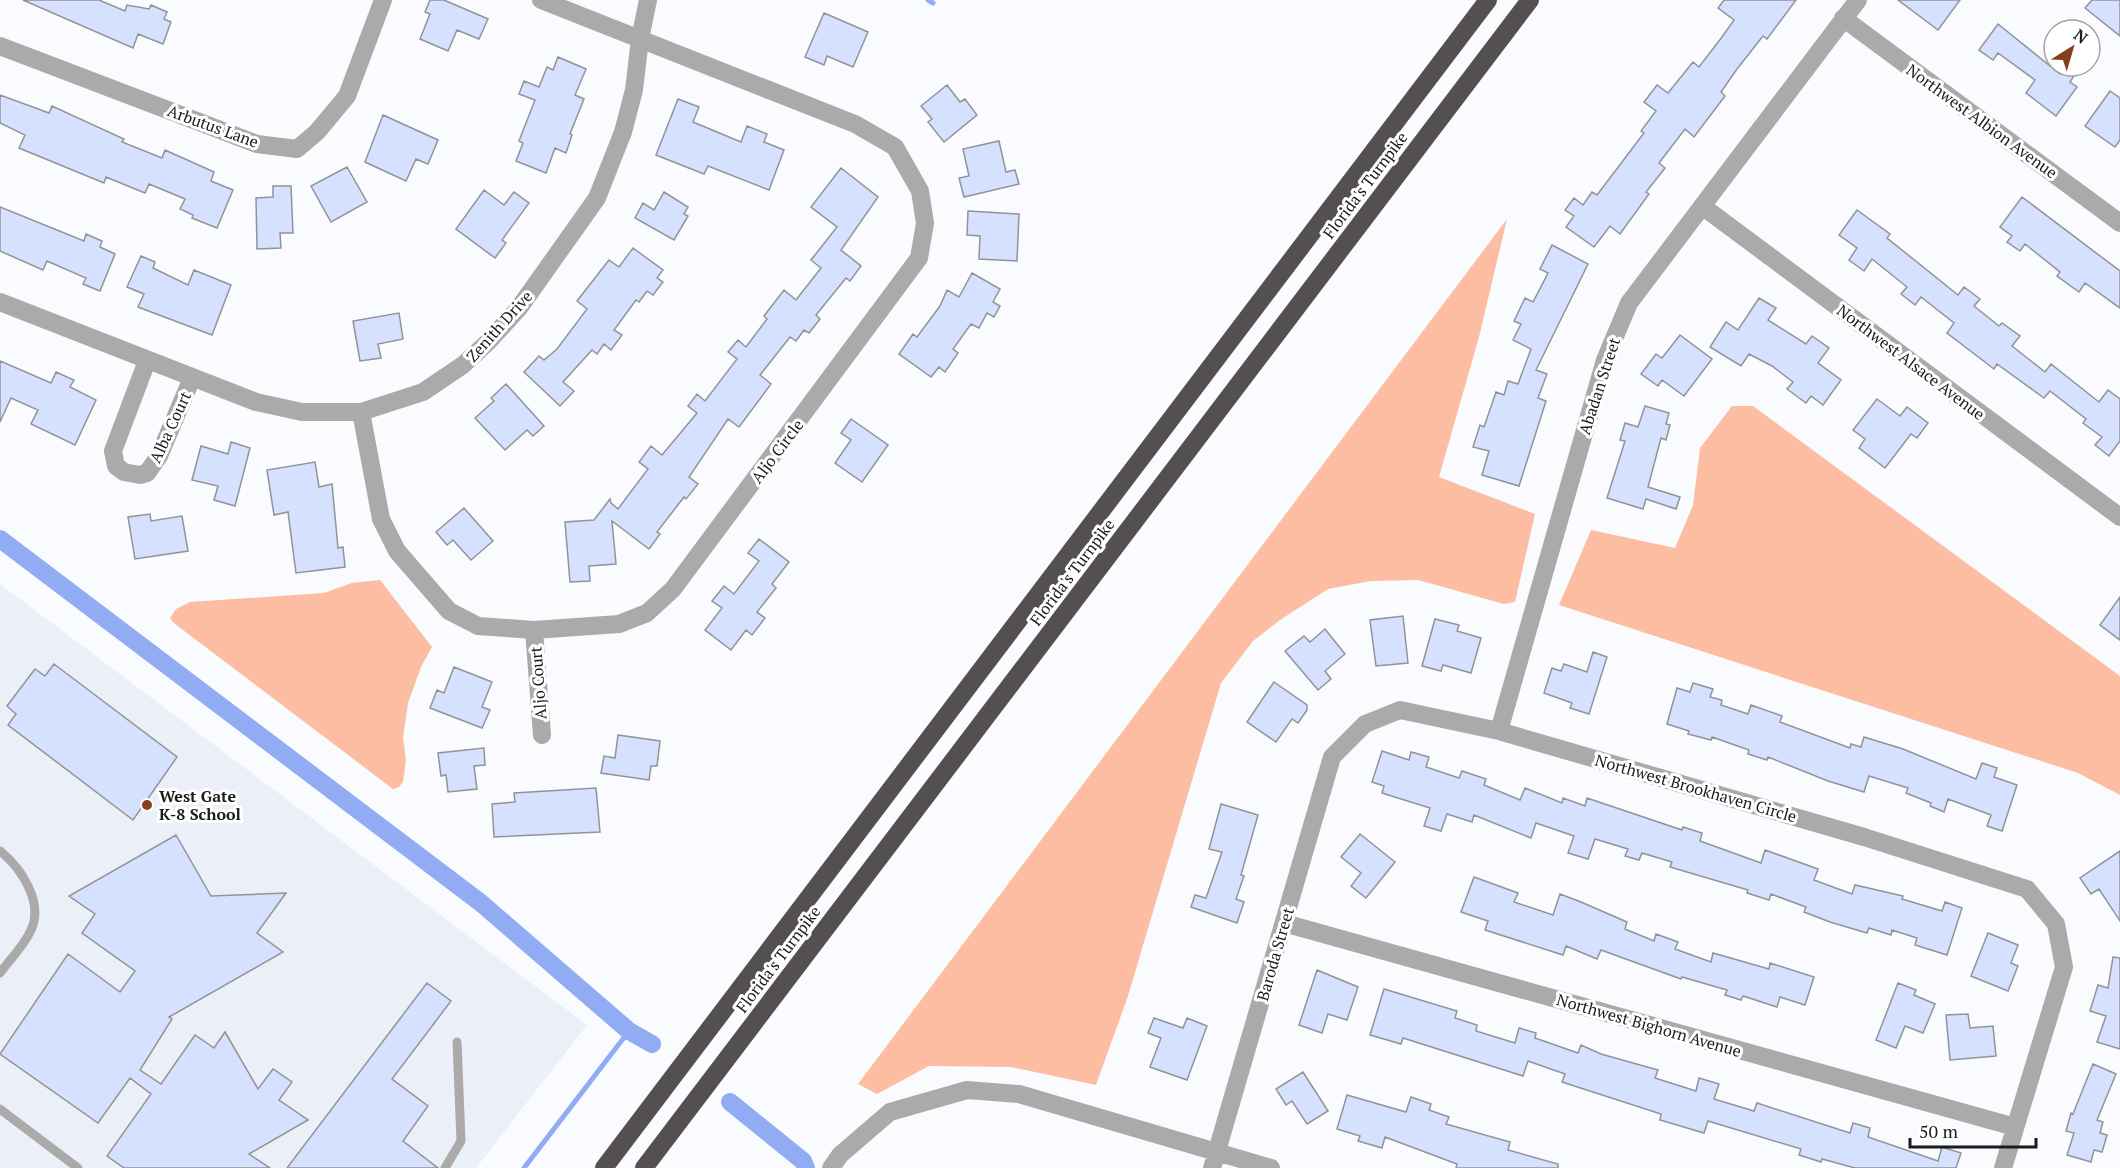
<svg xmlns="http://www.w3.org/2000/svg" width="2120" height="1168" viewBox="0 0 2120 1168" font-family="'PT Serif',serif">
<style>
.built{fill:#ebeff8}
.green{fill:#fdbda3}
.lines{fill:none;stroke-linecap:round;stroke-linejoin:round}
.stream{stroke:#91acf3;stroke-width:5}
.canal{stroke:#91acf3;stroke-width:18}
.building{fill:#d5e1ff;stroke:#929396;stroke-width:1.5}
.service{stroke:#abaaa9;stroke-width:9}
.minor{stroke:#abaaa9;stroke-width:18}
.motorway{stroke:#53504f;stroke-width:18}
.poi-dot{fill:#863e1e;stroke:#fff;stroke-width:2}
.labels{text-anchor:middle;dominant-baseline:central;stroke-width:6;stroke-linejoin:round;paint-order:stroke}
.street-label{font-size:16px;fill:#1b1b1c;stroke:#fff}
.poi-label{font-size:16px;font-weight:bold;fill:#1b1b1c;stroke:#fff;text-anchor:start}
</style>
<rect width="100%" height="100%" fill="#f9fbfe"/>
<path class="built" d="M0 584 587 1025 476 1168H0Z"/>
<path class="green" d="M1507 219 1479 337 1439 477 1535 514 1515 602 1504 604 1418 580 1371 581 1328 589 1280 620 1253 641 1221 683 1128 996 1096 1085 1011 1067 929 1066 877 1094 858 1084Z
M1732 406H1753L2120 676V795L2078 773 1559 605 1591 530 1675 548 1693 505 1700 448Z
M380 580 432 647 421 667 408 703 403 738 406 760 403 782 399 787 393 789 175 624 170 618 176 609 190 602 324 593 352 583Z"/>
<g class="lines">
<path class="stream" d="M928 0 933 3
M524 1168 629 1031"/>
<path class="canal" d="M0 539 481 903 629 1031 652 1044
M730 1102 803 1161 806 1168"/>
</g>
<path class="building" d="M23 0H99L125 11 127 5 149 9 151 5 167 12 164 19 171 22 163 44 138 34 133 48Z
M430 0H444L488 19 479 39 457 30 448 51 420 39 430 14 425 12Z
M1724 0H1796L1767 39 1763 36 1737 69 1721 92 1725 96 1694 137 1685 129 1659 163 1665 168 1646 192 1649 194 1620 234 1610 226 1594 247 1566 227 1574 216 1565 210 1574 198 1583 205 1592 192 1597 195 1644 133 1641 131 1656 111 1644 102 1657 85 1668 93 1693 62 1699 67 1722 37 1734 20 1718 8Z
M1898 0H1960L1938 30Z
M2092 0H2120V36L2085 8Z
M824 13 868 32 853 67 827 56 824 65 805 57Z
M1998 24 2060 74 2065 66 2075 74 2070 82 2077 87 2056 116 2026 93 2035 80 1998 53 1993 60 1979 50Z
M558 57 586 69 575 95 584 99 570 134 572 135 566 153 555 148 546 173 516 161 523 143 519 141 535 100 519 94 524 81 539 87 547 67 553 70Z
M947 85 960 102 965 99 977 115 944 142 928 122 932 119 921 106Z
M2110 91 2120 98V140L2115 147 2085 126Z
M0 95 49 113 52 106 124 139 122 142 162 158 165 150 214 172 211 181 233 190 217 228 192 218 193 215 180 209 185 199 149 184 145 193 106 177 104 183 19 148 25 135 0 123Z
M678 99 699 107 693 122 741 142 747 126 767 134 764 142 784 150 769 190 708 166 704 174 656 155Z
M383 115 438 140 428 164 416 159 406 181 365 162Z
M999 141 1006 172 1015 170 1019 184 964 197 959 178 969 176 963 149Z
M347 167 367 202 331 222 311 186Z
M841 168 878 197 841 250 861 266 850 281 846 278 816 315 820 319 809 333 804 330 796 341 790 337 760 375 771 384 739 427 728 419 689 477 698 484 686 499 684 497 657 532 660 534 649 549 612 521 616 564 589 566 590 581 570 582 565 522 594 520 610 499 611 503 618 509 648 469 639 462 651 446 662 455 697 413 688 406 697 394 705 401 737 359 728 352 738 340 746 347 767 319 764 316 784 290 796 300 821 268 811 260 837 227 811 207Z
M273 186H291L293 233H280L281 248 257 249 256 198 273 197Z
M484 190 504 205 514 192 529 203 502 240 506 243 495 258 456 229Z
M664 192 688 207 684 214 688 216 674 240 635 218 643 203 654 210Z
M2022 197 2120 271V308L2085 283 2079 292 2057 276 2060 272 2025 244 2020 251 2007 242 2012 236 2000 227Z
M0 207 84 241 86 234 102 241 100 247 115 254 100 291 83 284 86 278 47 261 43 270 0 251Z
M1857 210 1890 234 1887 238 1958 295 1964 287 1980 299 1974 306 1999 326 2002 323 2020 336 2012 346 2045 372 2051 364 2099 402 2108 390 2120 399V441L2109 456 2095 445 2102 437 2083 423 2086 419 2050 391 2044 398 1997 364 1994 369 1947 333 1954 323 1921 297 1915 305 1901 294 1907 287 1872 259 1864 271 1849 260 1857 248 1839 235Z
M968 211 1019 214 1017 261 979 259 980 236 967 235Z
M1552 245 1588 264 1536 370 1547 374 1538 398 1546 401 1519 486 1482 475 1489 451 1473 447 1480 425 1484 427 1496 392 1504 395 1508 381 1518 384 1531 349 1513 340 1521 324 1514 321 1525 298 1533 302 1548 273 1540 269Z
M633 248 663 270 657 278 663 282 653 295 647 291 639 302 636 300 614 330 622 335 611 350 604 344 597 354 592 350 563 382 574 391 560 406 524 372 539 356 544 360 557 349 587 309 577 301 609 260 619 267Z
M141 256 155 262 153 268 188 285 194 270 231 285 212 335 138 307 144 294 127 287Z
M972 273 1000 289 993 302 1000 306 994 317 987 313 979 328 971 324 953 349 958 353 945 372 939 367 931 377 899 354 913 334 917 337 940 306 947 290 959 297Z
M1759 298 1776 308 1768 320 1806 344 1812 336 1829 348 1818 363 1841 380 1823 405 1811 396 1806 403 1787 389 1793 382 1772 366 1749 354 1741 366 1710 347 1726 322 1738 330Z
M399 313 403 339 378 344 381 358 360 361 353 321Z
M1680 335 1712 359 1684 396 1662 380 1658 386 1641 374 1656 354 1662 358Z
M0 361 51 383 56 372 74 380 70 387 96 400 75 445 31 424 38 410 11 398 0 422Z
M506 384 544 426 533 436 527 430 505 450 475 418 494 401 491 398Z
M1877 399 1900 416 1907 407 1928 423 1917 438 1911 434 1885 468 1859 448 1865 439 1853 430Z
M1645 406 1669 413 1666 424 1670 425 1666 440 1661 438 1648 487 1680 497 1676 509 1646 499 1643 509 1607 498 1625 441 1620 440 1625 423 1638 427Z
M851 419 888 445 862 482 835 463 851 440 841 433Z
M231 442 250 448 235 506 214 500 218 486 192 480 201 446 228 454Z
M315 462 319 487 332 484 338 548 343 547 345 567 296 573 288 512 274 515 267 470Z
M464 508 493 541 471 560 453 540 447 545 436 532Z
M150 514 151 521 182 516 188 551 135 559 128 517Z
M759 539 789 562 772 584 776 588 757 612 765 618 752 635 746 630 731 650 705 630 722 608 712 601 724 586 734 594 759 561 748 553Z
M2120 597V640L2100 625Z
M1403 616 1408 663 1376 666 1370 620Z
M1435 619 1459 625 1457 631 1481 638 1471 673 1443 665 1441 671 1422 666Z
M1325 629 1345 654 1325 671 1331 679 1318 690 1285 651 1304 636 1310 642Z
M1593 652 1607 657 1589 714 1570 708 1572 703 1544 693 1552 668 1561 671 1564 664 1587 672Z
M54 664 177 757 133 820 8 725 16 714 7 706 35 669 45 676Z
M454 667 492 682 482 707 490 710 482 728 430 708 437 690 444 693Z
M1274 682 1307 705V710L1298 723 1292 719 1276 742 1247 722Z
M1693 683 1713 689 1710 697 1722 700 1721 705 1748 714 1751 705 1782 716 1780 722 1850 748 1851 744 1861 747 1864 737 1903 749 1976 779 1982 763 1997 768 1994 777 2017 785 2002 831 1987 826 1991 815 1948 799 1944 812 1930 806 1931 803 1906 793 1908 788 1869 776 1864 792 1828 781 1768 757 1767 760 1748 754 1749 750 1712 737 1711 740 1688 734 1689 731 1667 724 1677 688 1690 692Z
M618 735 660 741 657 766H651L649 780 601 773 604 756 615 758Z
M484 748 485 765 474 766 477 789 448 792 446 775 441 776 438 753Z
M1382 751 1409 760 1411 752 1429 757 1426 767 1459 778 1462 771 1486 779 1484 785 1520 800 1525 788 1562 803 1563 798 1585 806 1587 798 1682 830 1683 827 1702 833 1700 841 1761 863 1765 850 1818 869 1814 880 1852 894 1855 885 1903 896 1902 899 1942 911 1945 902 1962 908 1947 955 1915 945 1917 938 1892 930 1891 935 1869 928 1867 933 1830 922 1804 912 1806 907 1771 894 1769 900 1747 893 1748 890 1670 867 1672 862 1642 853 1639 860 1625 856 1628 849 1595 839 1588 859 1568 853 1574 836 1536 823 1531 838 1474 815 1472 822 1447 814 1441 831 1424 826 1430 808 1382 793 1384 786 1372 782Z
M596 788 600 832 494 837 492 804 515 802 514 793Z
M1221 804 1258 815 1241 875 1244 876 1236 899 1244 902 1237 923 1191 907 1195 895 1206 898 1222 852 1209 849Z
M1360 834 1395 862 1366 898 1351 886 1361 873 1341 857Z
M176 835 211 896 286 893 257 933 283 952 169 1017 172 1019 140 1070 161 1084 195 1035 214 1048 225 1032 258 1089 273 1069 292 1082 279 1100 308 1120 249 1154 270 1168H124L107 1156 151 1094 130 1078 98 1123 0 1054 68 954 120 992 135 971 82 933 95 914 69 896Z
M2120 851V921L2099 889 2091 894 2080 878Z
M1474 877 1518 893 1514 902 1553 915 1560 894 1581 902 1627 922 1625 929 1654 941 1656 934 1678 942 1675 949 1711 962 1713 953 1769 969 1770 963 1814 977 1805 1005 1780 997 1777 1007 1743 996 1741 1000 1725 995 1727 990 1682 977 1681 979 1601 950 1597 959 1566 946 1563 955 1485 930 1488 921 1461 912Z
M1988 933 2018 945 2011 963 2018 966 2008 991 1971 976Z
M2113 957 2120 958V1049L2097 1042 2106 1016 2090 1011 2098 985 2108 988Z
M1317 970 1358 987 1347 1020 1328 1014 1322 1033 1299 1025Z
M427 983 451 1001 392 1079 428 1106 403 1141 438 1168H287Z
M1898 983 1916 990 1914 995 1935 1004 1923 1033 1905 1026 1896 1048 1876 1040Z
M1384 989 1457 1011 1455 1018 1477 1025 1476 1031 1515 1043 1519 1028 1536 1033 1535 1038 1578 1053 1581 1045 1601 1054 1658 1070 1655 1078 1696 1091 1699 1078 1719 1084 1714 1099 1754 1111 1757 1103 1850 1133 1853 1123 1870 1128 1868 1137 1938 1161 1942 1147 1961 1153 1956 1168H1855L1822 1159 1821 1162 1799 1155 1801 1149 1708 1121 1704 1133 1660 1120 1661 1114 1562 1082 1565 1074 1528 1061 1523 1076 1403 1038 1401 1044 1370 1035Z
M1968 1014 1970 1028 1993 1026 1996 1056 1950 1060 1946 1015Z
M1154 1018 1183 1028 1187 1018 1207 1026 1187 1080 1150 1067 1161 1038 1148 1033Z
M2093 1064 2116 1074 2097 1120 2103 1122 2100 1133 2107 1135 2102 1152 2094 1150 2091 1162 2067 1155 2074 1133 2066 1131 2071 1113 2073 1114Z
M1303 1072 1328 1111 1307 1124 1292 1101 1286 1105 1276 1089Z
M1347 1095 1406 1112 1411 1097 1431 1104 1429 1110 1449 1117 1446 1124 1510 1142 1508 1150 1558 1164V1168H1456L1457 1164 1385 1137 1382 1148 1358 1141 1360 1136 1337 1129Z"/>
<g class="lines">
<path class="service" d="M0 851C21 868 44 902 31 930 24 946 10 959 0 973
M0 1109 78 1168
M445 1168 461 1141 457 1042"/>
<path class="minor" d="M1843 18 2120 223
M0 46 257 144 297 149 317 132 347 96 383 0
M1702 206 2120 517
M0 302 256 402 302 412H361L423 392 463 365 488 342 519 308 597 198 623 132 634 90 640 39 648 0
M147 361 113 451 116 466 124 472 140 475 147 473 159 456 192 378
M361 412 381 519 397 551 449 611 478 626 534 630 619 624 647 613 673 589 919 258 925 223 920 191 895 147 855 124 541 0
M534 630 542 735
M1499 731 1605 360 1629 303 1858 0
M1284 923 2015 1127
M831 1168 840 1155 890 1112 967 1090 1019 1094 1271 1168
M1212 1168 1332 757 1365 724 1400 710 1499 731 1864 837 2027 889 2056 924 2064 967 2003 1168"/>
<path class="motorway" d="M604 1168 1488 0
M644 1168 1530 0"/>
</g>
<circle class="poi-dot" cx="147" cy="805" r="6"/>
<g class="labels">
<g class="street-label">
<text transform="translate(1982 121) rotate(36)">Northwest Albion Avenue</text>
<text transform="translate(213 126) rotate(20)">Arbutus Lane</text>
<text transform="translate(1365 185) rotate(-53)">Florida's Turnpike</text>
<text transform="translate(499 326) rotate(-48)">Zenith Drive</text>
<text transform="translate(1911 362) rotate(37)">Northwest Alsace Avenue</text>
<text transform="translate(1599 386) rotate(-72)">Abadan Street</text>
<text transform="translate(170 427) rotate(-65)">Alba Court</text>
<text transform="translate(777 451) rotate(-53)">Aljo Circle</text>
<text transform="translate(1072 572) rotate(-53)">Florida's Turnpike</text>
<text transform="translate(538 683) rotate(-94)">Aljo Court</text>
<text transform="translate(1696 788) rotate(16)">Northwest Brookhaven Circle</text>
<text transform="translate(1275 954) rotate(-74)">Baroda Street</text>
<text transform="translate(778 959) rotate(-53)">Florida's Turnpike</text>
<text transform="translate(1649 1025) rotate(16)">Northwest Bighorn Avenue</text>
</g>
<g class="poi-label">
<text x="159" y="796">West Gate<tspan x="159" dy="18">K-8 School</tspan></text>
</g>
</g>
<g transform="translate(2072 48) rotate(37)"><circle r="28" fill="#ffffff" stroke="#a4a4a4" stroke-width="1.5"/>
<path d="M0-4.5L10 22L0 15L-10 22Z" fill="#863e1e"/>
<text y="-9" font-size="16" font-weight="bold" text-anchor="middle" fill="#1b1b1c">N</text>
</g>
<path d="M1910 1138v9h126v-9" fill="none" stroke="#1b1b1c" stroke-width="3"/>
<text x="1919" y="1138" font-size="18" fill="#1b1b1c" stroke="#ffffff" stroke-width="4.5" paint-order="stroke">50 m</text>
</svg>
